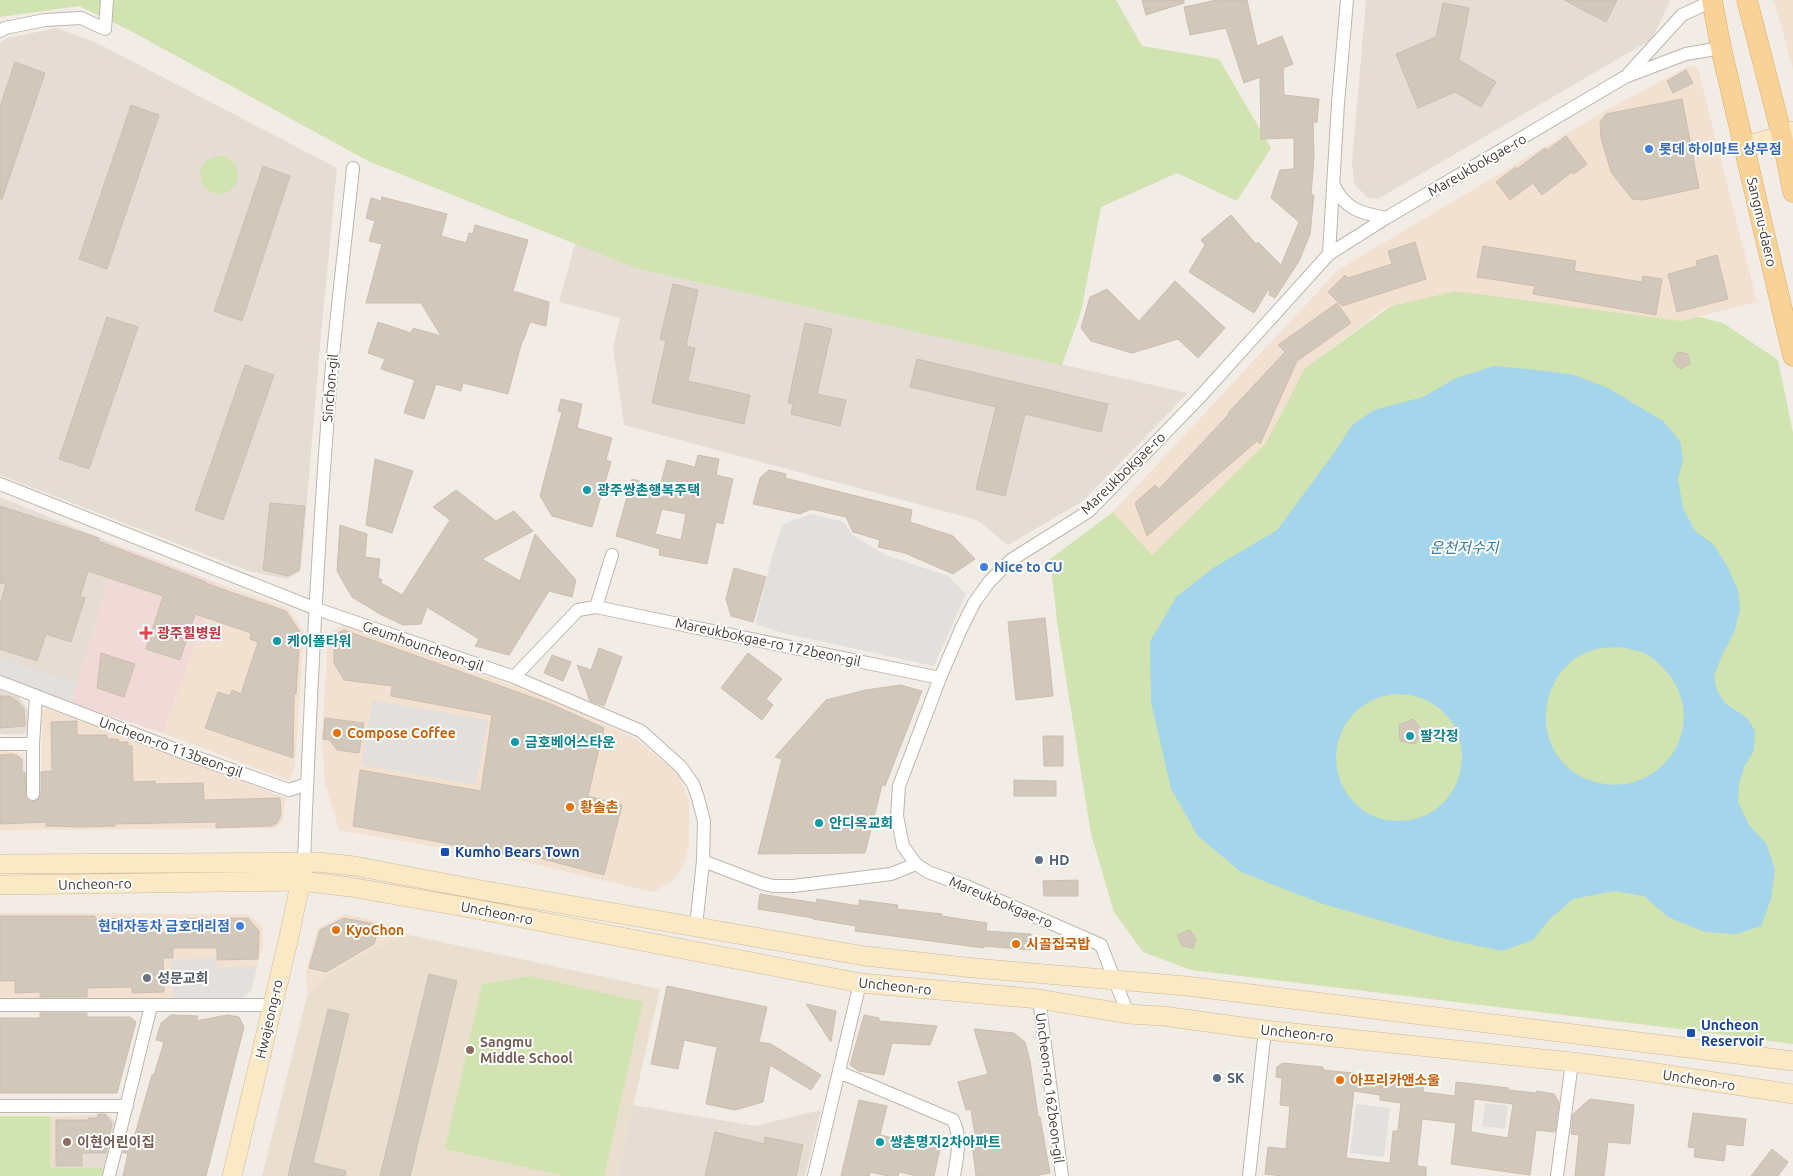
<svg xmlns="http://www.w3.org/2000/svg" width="1793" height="1176" viewBox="0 0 1793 1176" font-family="Ubuntu,'Noto Sans KR',sans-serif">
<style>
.residential{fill:#e5ddd3}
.commercial{fill:#f2e1d0}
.education{fill:#eadfcf}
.medical{fill:#f1d9d8}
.green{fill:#d1e3b0}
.parking{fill:#e2dfdd}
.water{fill:#a4d5eb;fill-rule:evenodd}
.building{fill:#d2c7bb;stroke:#ccbeaf;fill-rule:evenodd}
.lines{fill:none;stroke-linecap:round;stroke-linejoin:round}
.street-casing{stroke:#bfb6ab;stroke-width:14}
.secondary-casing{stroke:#ceba97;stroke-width:20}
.primary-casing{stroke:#dbad68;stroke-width:21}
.street{stroke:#fff;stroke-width:12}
.secondary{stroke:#fbe8c5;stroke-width:19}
.primary{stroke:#f8d297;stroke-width:20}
.shop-dot{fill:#3f7fe0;stroke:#fff;stroke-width:2}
.culture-dot{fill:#0f9aa8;stroke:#fff;stroke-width:2}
.health-dot{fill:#e0444e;stroke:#fff;stroke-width:2}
.food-dot{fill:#e8710a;stroke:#fff;stroke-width:2}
.transit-dot{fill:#1a4fb4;stroke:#fff;stroke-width:2}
.service-dot{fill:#5c6f8a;stroke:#fff;stroke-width:2}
.worship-dot{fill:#6b7280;stroke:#fff;stroke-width:2}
.education-dot{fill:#8d6e63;stroke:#fff;stroke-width:2}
.labels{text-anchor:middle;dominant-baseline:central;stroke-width:4;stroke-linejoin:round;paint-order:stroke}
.shop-label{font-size:14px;font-weight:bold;fill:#366cbe;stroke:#fff;text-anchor:start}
.street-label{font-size:14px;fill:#433c35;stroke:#fff}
.culture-label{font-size:14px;font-weight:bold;fill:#0d838f;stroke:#fff;text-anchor:start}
.health-label{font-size:14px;font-weight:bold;fill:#be3a42;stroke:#fff;text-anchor:start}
.food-label{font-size:14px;font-weight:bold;fill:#c56008;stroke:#fff;text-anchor:start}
.transit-label{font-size:14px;font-weight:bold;fill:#164399;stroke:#fff;text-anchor:start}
.service-label{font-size:14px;font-weight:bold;fill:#4e5e75;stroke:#fff;text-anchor:start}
.worship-label{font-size:14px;font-weight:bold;fill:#5b616d;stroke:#fff;text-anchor:start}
.education-label{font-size:14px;font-weight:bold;fill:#785e54;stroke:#fff;text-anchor:start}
.water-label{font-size:15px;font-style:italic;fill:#337da0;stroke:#fff}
</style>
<rect width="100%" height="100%" fill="#f1ece5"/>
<path class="residential" d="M1366 0H1670V1L1652 39 1378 199 1368 198 1354 184 1352 163Z
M57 28 97 43 337 168 320 346 301 571 287 579 248 571 0 475V43L7 38Z
M575 244 635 268 1188 393 1083 501 1008 545 977 520 624 425 613 348 620 318 559 302Z
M0 497 120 546 71 703 0 675Z
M0 690 19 697 28 710V728L23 734H0Z
M633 1105 755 1126 821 1110 805 1176H617Z
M85 1115H109L115 1123 104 1168H85Z"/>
<path class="commercial" d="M1773 0H1793V70L1776 7Z
M1691 65 1698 69 1757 302 1681 321 1456 291 1386 307 1305 368 1265 446 1152 555 1113 512 1338 270 1603 112Z
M217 583 288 608 304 632 295 764 290 781 163 733Z
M344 625 556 701 636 739 679 775 689 801V846L685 862 674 880 653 892 525 862 339 830 325 784 322 739 328 634Z
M47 708 286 798 283 820 276 828 0 830V751L17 752 24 756 26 798 42 796V711Z
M0 913 248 914 262 926 263 945 251 991 241 999 0 998Z
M344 914 385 923 409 935 377 946 322 978 307 996 306 971 317 929Z"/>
<path class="education" d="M409 935 660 989 617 1176H262L307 996 322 978 377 946Z
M85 1115V1168H50V1117Z"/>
<path class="medical" d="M120 546 217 583 163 733 71 703Z"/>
<path class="green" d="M0 0H1116L1142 46 1219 59 1271 148 1237 201 1177 173 1101 207 1081 312 1062 365 635 268 368 161 129 30 79 6 0 17Z
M200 175a19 19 0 1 1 38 0a19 19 0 1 1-38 0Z
M1456 291 1681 321 1699 317 1723 323 1778 360 1793 433V1044L1672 1028 1191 970 1143 952 1114 912 1091 834 1058 629 1050 559 1113 512 1152 555 1266 443 1305 368 1391 306Z
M530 976 643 1002 604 1176H564L445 1149 482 984Z
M0 1116H50V1168H104L102 1176H0Z"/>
<path class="parking" d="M811 514 844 522 852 535 888 556 948 576 966 594 934 666 783 633 755 624 773 553 783 524Z
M0 657 76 684 71 703 0 675Z
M373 700 488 720 476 785 361 765Z
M215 958 216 968 257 966 251 991 241 999 173 998 172 960Z
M1485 1103 1508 1106 1505 1129 1482 1126Z
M1356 1104 1390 1108 1384 1157 1350 1153Z"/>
<path class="water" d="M1494 366 1537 370 1574 375 1608 388 1663 421 1680 441 1683 460 1678 479 1683 508 1695 531 1713 544 1726 564 1738 590 1740 610 1734 633 1723 653 1714 676 1717 690 1725 703 1747 718 1755 731 1754 750 1744 767 1739 785 1738 802 1749 825 1766 843 1775 869 1771 899 1761 926 1737 934 1705 932 1668 917 1644 896 1614 891 1573 899 1548 921 1533 940 1502 951 1445 939 1320 903 1241 872 1198 836 1171 789 1151 702 1150 642 1176 597 1213 568 1277 530 1334 453 1352 425 1374 410 1423 397 1456 378ZM1620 647C1627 649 1635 650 1642 652 1653 657 1663 667 1670 676 1711 732 1654 804 1589 780 1568 773 1554 755 1548 735 1539 700 1559 657 1597 649 1604 647 1612 648 1620 647ZM1393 694C1400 695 1409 694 1415 696 1492 719 1468 831 1388 820 1368 818 1351 803 1342 785 1328 754 1340 717 1371 701 1377 697 1386 696 1393 694Z"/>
<path class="building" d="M1142 0H1184V3L1146 15Z
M1217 0H1247L1257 46 1282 36 1293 64 1283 68 1284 95 1319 99 1317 122H1313L1314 158 1311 195H1314L1310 234 1299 261 1275 298 1269 295 1270 291 1268 290 1254 313 1189 272 1205 245 1201 240 1231 215 1256 244 1258 242 1281 265 1299 222 1271 198 1280 170 1294 169V138L1261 139 1260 77 1244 83 1226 28 1190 35 1184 7Z
M1564 0H1617L1606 22Z
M1443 3 1469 8 1459 60 1496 82 1481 107 1455 92 1418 108 1396 54 1436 37Z
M15 62 45 73 2 199H0V107Z
M1686 70 1693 83 1673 93 1667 81Z
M1682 99 1699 188 1643 200 1632 199 1611 172 1601 138 1600 122 1606 114Z
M131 105 159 115 107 269 79 259Z
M1566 136 1587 164 1574 174 1572 172 1542 195 1533 183 1510 200 1496 182 1516 167 1517 169 1545 148 1547 150Z
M263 166 290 176 242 321 214 311Z
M382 197 447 214 441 236 466 243 469 233 473 234 475 225 528 240 513 291 549 302 546 326 530 322 523 341H522L508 394 463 383 461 391 436 384 424 419 404 413 415 380 381 369 385 359 368 353 378 322 411 333 413 328 441 336 421 303H366L382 244 369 241 375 221 366 218 371 198 381 201Z
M1415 242 1426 279 1342 306 1328 292 1345 275 1348 278 1392 264 1388 251Z
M1483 246 1576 261 1574 271 1642 282 1643 276 1662 279 1656 315 1533 294 1535 286 1477 277Z
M1717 255 1728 299 1677 312 1668 274 1697 266 1696 261Z
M1175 281 1225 328 1198 358 1178 339 1132 353 1091 341 1081 328 1090 297 1107 289 1139 321Z
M673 284 698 290 686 346 695 348 688 381 750 395 744 424 652 403 666 341 660 339Z
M1337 303 1351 323 1297 361 1260 444 1257 441 1147 536 1135 503 1155 485 1159 489 1229 414 1228 413 1285 352 1278 345Z
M107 317 138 327 89 469 59 459Z
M805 323 832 329 817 394 846 400 840 426 791 414 793 404 788 403Z
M1678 352 1688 354 1690 364 1680 369 1673 361Z
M917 359 1108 404 1101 432 1025 414 1005 496 976 489 996 407 910 387Z
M245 365 274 375 223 520 195 510Z
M561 399 582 404 577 428 612 438 606 460 611 462 592 527 552 516 540 496 562 412 558 411Z
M698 455 719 459 716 475 733 479 723 524 716 522 707 564 659 555 660 549 616 536 632 479 660 487 667 460 695 467ZM662 509 686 514 681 540 655 534Z
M375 459 413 471 392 533 366 525Z
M769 470 786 474 785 478 912 510 910 522 953 536 975 559 953 574 905 553 878 547 880 540 853 532 846 517 811 509 800 514 753 504 760 478Z
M456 490 496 521 514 511 533 531 482 559 520 581 535 534 576 580 572 597 549 591 509 655 475 646 479 639 427 607 421 624 403 625 380 614 352 597 337 571 340 525 367 534 365 557 380 559 378 577 382 580 381 583 402 595 450 520 433 507Z
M270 503 305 506 299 570 288 576 263 570Z
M0 506 99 538 98 541 206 582 205 583 286 611 300 632 296 694H294L293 758 205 728 218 692 230 696 232 690 241 694 258 642 250 639 251 633 195 614 180 660 146 649 163 596 88 571 80 597 85 598 71 642 46 634 37 661 0 649V604L6 584 0 583Z
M734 568 766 577 753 622 731 616 726 599Z
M1045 618 1053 696 1016 700 1008 622Z
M344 630 551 704 604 728 588 796 622 805 604 875 520 853 519 857 353 826 360 770 481 791 492 715 391 696 392 686 344 680 334 663V635Z
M599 648 622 657 604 706 590 701 577 665 591 670Z
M101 653 135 664 124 697 97 688Z
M748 653 782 679 766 699 773 705 762 720 721 688Z
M552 655 571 662 563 681 544 673Z
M900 685 922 691 885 786 882 785 865 853 758 854 782 759 775 757 826 700 866 690Z
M0 696H9L17 701 24 709 25 726 0 728Z
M325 718 364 723 359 753 337 750 330 740 323 739Z
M1413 719 1423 731 1415 744 1400 741 1399 725Z
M77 721V735H107V739H118L119 742H128V746H132L133 782 155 781V784L203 783 204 800 280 798 281 815 277 823 271 826 216 828V822L115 824V826L83 827 46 826V822L0 824V755L12 754 18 756 22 760V772H25L26 798 29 801H37L41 794V772L52 771 51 722Z
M1043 736H1063V766H1044Z
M1014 780 1056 781V796H1014Z
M1078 880V896H1044L1043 881Z
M760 894 816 903 817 899 859 906V900L898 905 897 909 942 914 941 916 987 923 986 931 1031 934 1030 950 984 946V948L855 931 856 926 813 919V918L758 909Z
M0 916H95V919L135 918V933L181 932V919L248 918 259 931 258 959 217 960V948H173V958H163L164 992 132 993V987L87 988V997H40V992L15 993V981H0Z
M344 918 380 925 374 944 326 972 309 968 320 930Z
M1190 930 1196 939 1193 948 1182 946 1177 935Z
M429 974 457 981 410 1176H380Z
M667 986 767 1007 759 1042 771 1044 821 1075 811 1090 770 1065 763 1102 735 1110 706 1104 717 1047 684 1040 678 1069 651 1064Z
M806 1004 836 1011 831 1042Z
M328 1009 349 1014 313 1163 346 1171 345 1176H288Z
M40 1013H87V1017H130L136 1022 117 1093H0V1018H40Z
M171 1015 198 1016 196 1021 227 1015 239 1017 244 1027 206 1176H123L128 1153H123L127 1136 134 1138 152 1075H154L164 1042 156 1040 161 1023Z
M864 1015 879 1018V1021L937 1026 930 1045 892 1043 884 1075 859 1071 850 1065Z
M974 1029 1014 1033 1025 1042 1030 1061 1038 1116 1040 1117 1050 1173 1034 1176H976L972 1143H976L971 1109 966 1110 958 1082 988 1074Z
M1283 1063 1323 1067V1070L1424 1080 1423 1092 1455 1096 1456 1082 1509 1088 1508 1090 1536 1093 1537 1091 1554 1094 1559 1102 1555 1132 1536 1130 1530 1175 1451 1164 1456 1123 1422 1119 1417 1166 1426 1167V1176H1282L1265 1174 1268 1147 1286 1149 1290 1106 1280 1105 1282 1078 1276 1077 1277 1067ZM1354 1091 1380 1095V1100L1401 1103 1398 1131H1393L1390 1163 1346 1158ZM1474 1099 1513 1104 1508 1138 1471 1132Z
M1590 1099 1634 1105 1630 1144 1608 1142 1604 1176H1575L1579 1135 1571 1134 1573 1114Z
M859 1100 887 1106 880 1135 940 1149 934 1176H917L899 1172 898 1176H888L870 1172 869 1176H841Z
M1693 1113 1746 1119 1743 1146 1726 1144 1724 1161 1694 1157 1695 1148 1688 1147Z
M98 1114H105L112 1123 106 1153H82V1166H56V1120H89V1118H98Z
M715 1132 764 1144 765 1137 803 1145 796 1176H705Z
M1772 1149 1788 1162 1778 1176H1751Z"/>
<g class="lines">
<defs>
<path id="street" d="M0 31 5 28 45 20 81 18 105 29 107 0
M1629 73 1682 15 1712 1
M1334 186C1346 210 1361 213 1386 218
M1329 254 1338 103 1347 0
M0 484 314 608 514 677 641 731 681 767 693 784 698 798 704 821 703 861 696 926
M596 607 612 555
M514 677 578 610 596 607 940 678
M0 682 187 754 289 790 307 784
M0 744H33
M33 794V744L36 696
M304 861C310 708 317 554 329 401 335 323 345 246 353 168
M703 861 761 883 773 886H793L891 874 916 864
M1039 999 1062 1176
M0 1005H272
M1128 1014 1101 945 966 886 928 872 916 864 903 846 897 816 899 786 940 678 961 629 974 603 989 582 1011 560 1089 511 1199 398 1329 254 1386 218 1625 77 1686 54 1721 48
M839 1072 953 1120C962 1137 957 1157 954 1176
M0 1106H127
M109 1176 151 1006
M814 1176 860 983
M1249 1176 1265 1030
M1557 1176 1572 1062"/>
<path id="secondary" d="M1744 146 1782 136 1793 131
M0 864 318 862 354 866 481 890 865 956 974 968 1186 986 1793 1061
M0 885 301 881 350 887 470 908 860 983 1039 999 1128 1014 1163 1016 1265 1030 1572 1062 1643 1071 1793 1094
M232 1176 289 937 303 870"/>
<path id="primary" d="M1712 0 1721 48 1793 356
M1747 0 1782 136 1793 192"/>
</defs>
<use href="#street" class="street-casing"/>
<use href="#secondary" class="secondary-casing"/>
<use href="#primary" class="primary-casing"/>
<use href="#street" class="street"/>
<use href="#secondary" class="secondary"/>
<use href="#primary" class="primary"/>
</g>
<g class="shop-dot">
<circle cx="1649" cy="149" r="5"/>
<circle cx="984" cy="567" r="5"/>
<circle cx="240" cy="926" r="5"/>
</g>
<g class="culture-dot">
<circle cx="587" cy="490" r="5"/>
<circle cx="277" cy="641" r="5"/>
<circle cx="1410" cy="736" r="5"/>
<circle cx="515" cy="742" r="5"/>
<circle cx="819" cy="823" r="5"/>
<circle cx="880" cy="1142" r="5"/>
</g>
<path class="health-dot" d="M143.5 625.5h5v5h5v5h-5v5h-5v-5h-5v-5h5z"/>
<g class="food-dot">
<circle cx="337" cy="733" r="5"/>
<circle cx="570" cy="807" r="5"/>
<circle cx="336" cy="930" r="5"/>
<circle cx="1016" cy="944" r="5"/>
<circle cx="1340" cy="1080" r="5"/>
</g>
<g class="transit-dot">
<rect x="440" y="847" width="10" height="10" rx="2.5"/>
<rect x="1686" y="1028" width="10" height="10" rx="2.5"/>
</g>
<g class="service-dot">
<circle cx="1039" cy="860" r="5"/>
<circle cx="1217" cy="1078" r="5"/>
</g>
<circle class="worship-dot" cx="147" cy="978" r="5"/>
<g class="education-dot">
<circle cx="470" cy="1050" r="5"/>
<circle cx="67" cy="1142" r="5"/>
</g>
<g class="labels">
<g class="shop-label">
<text x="1659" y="149">롯데 하이마트 상무점</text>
<text x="994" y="567">Nice to CU</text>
<text x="230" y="926" text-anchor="end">현대자동차 금호대리점</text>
</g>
<g class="street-label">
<text transform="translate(1477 165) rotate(-30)">Mareukbokgae-ro</text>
<text transform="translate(1762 222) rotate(77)">Sangmu-daero</text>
<text transform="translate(330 388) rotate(-85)">Sinchon-gil</text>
<text transform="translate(1123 473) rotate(-44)">Mareukbokgae-ro</text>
<text transform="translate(768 642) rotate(12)">Mareukbokgae-ro 172beon-gil</text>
<text transform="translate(423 646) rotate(19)">Geumhouncheon-gil</text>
<text transform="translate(171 747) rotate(20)">Uncheon-ro 113beon-gil</text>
<text transform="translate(95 884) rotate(-1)">Uncheon-ro</text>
<text transform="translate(1001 902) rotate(23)">Mareukbokgae-ro</text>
<text transform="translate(497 913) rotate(11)">Uncheon-ro</text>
<text transform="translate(895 986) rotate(6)">Uncheon-ro</text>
<text transform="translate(269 1019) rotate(-77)">Hwajeong-ro</text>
<text transform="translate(1297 1033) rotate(6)">Uncheon-ro</text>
<text transform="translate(1699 1080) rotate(9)">Uncheon-ro</text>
<text transform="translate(1050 1088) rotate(83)">Uncheon-ro 162beon-gil</text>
</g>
<g class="culture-label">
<text x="597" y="490">광주쌍촌행복주택</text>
<text x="287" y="641">케이폴타워</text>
<text x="1420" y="736">팔각정</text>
<text x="525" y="742">금호베어스타운</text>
<text x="829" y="823">안디옥교회</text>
<text x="890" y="1142">쌍촌명지2차아파트</text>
</g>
<g class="health-label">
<text x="157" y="633">광주힐병원</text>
</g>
<g class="food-label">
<text x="347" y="733">Compose Coffee</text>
<text x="580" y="807">황솔촌</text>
<text x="346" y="930">KyoChon</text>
<text x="1026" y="944">시골집국밥</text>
<text x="1350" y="1080">아프리카앤소울</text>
</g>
<g class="transit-label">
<text x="455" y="852">Kumho Bears Town</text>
<text x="1701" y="1025">Uncheon<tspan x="1701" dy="16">Reservoir</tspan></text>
</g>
<g class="service-label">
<text x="1049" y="860">HD</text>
<text x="1227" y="1078">SK</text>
</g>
<g class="worship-label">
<text x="157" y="978">성문교회</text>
</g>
<g class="education-label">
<text x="480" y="1042">Sangmu<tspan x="480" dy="16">Middle School</tspan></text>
<text x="77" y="1142">이현어린이집</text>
</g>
<g class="water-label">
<text x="1464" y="547">운천저수지</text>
</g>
</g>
</svg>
